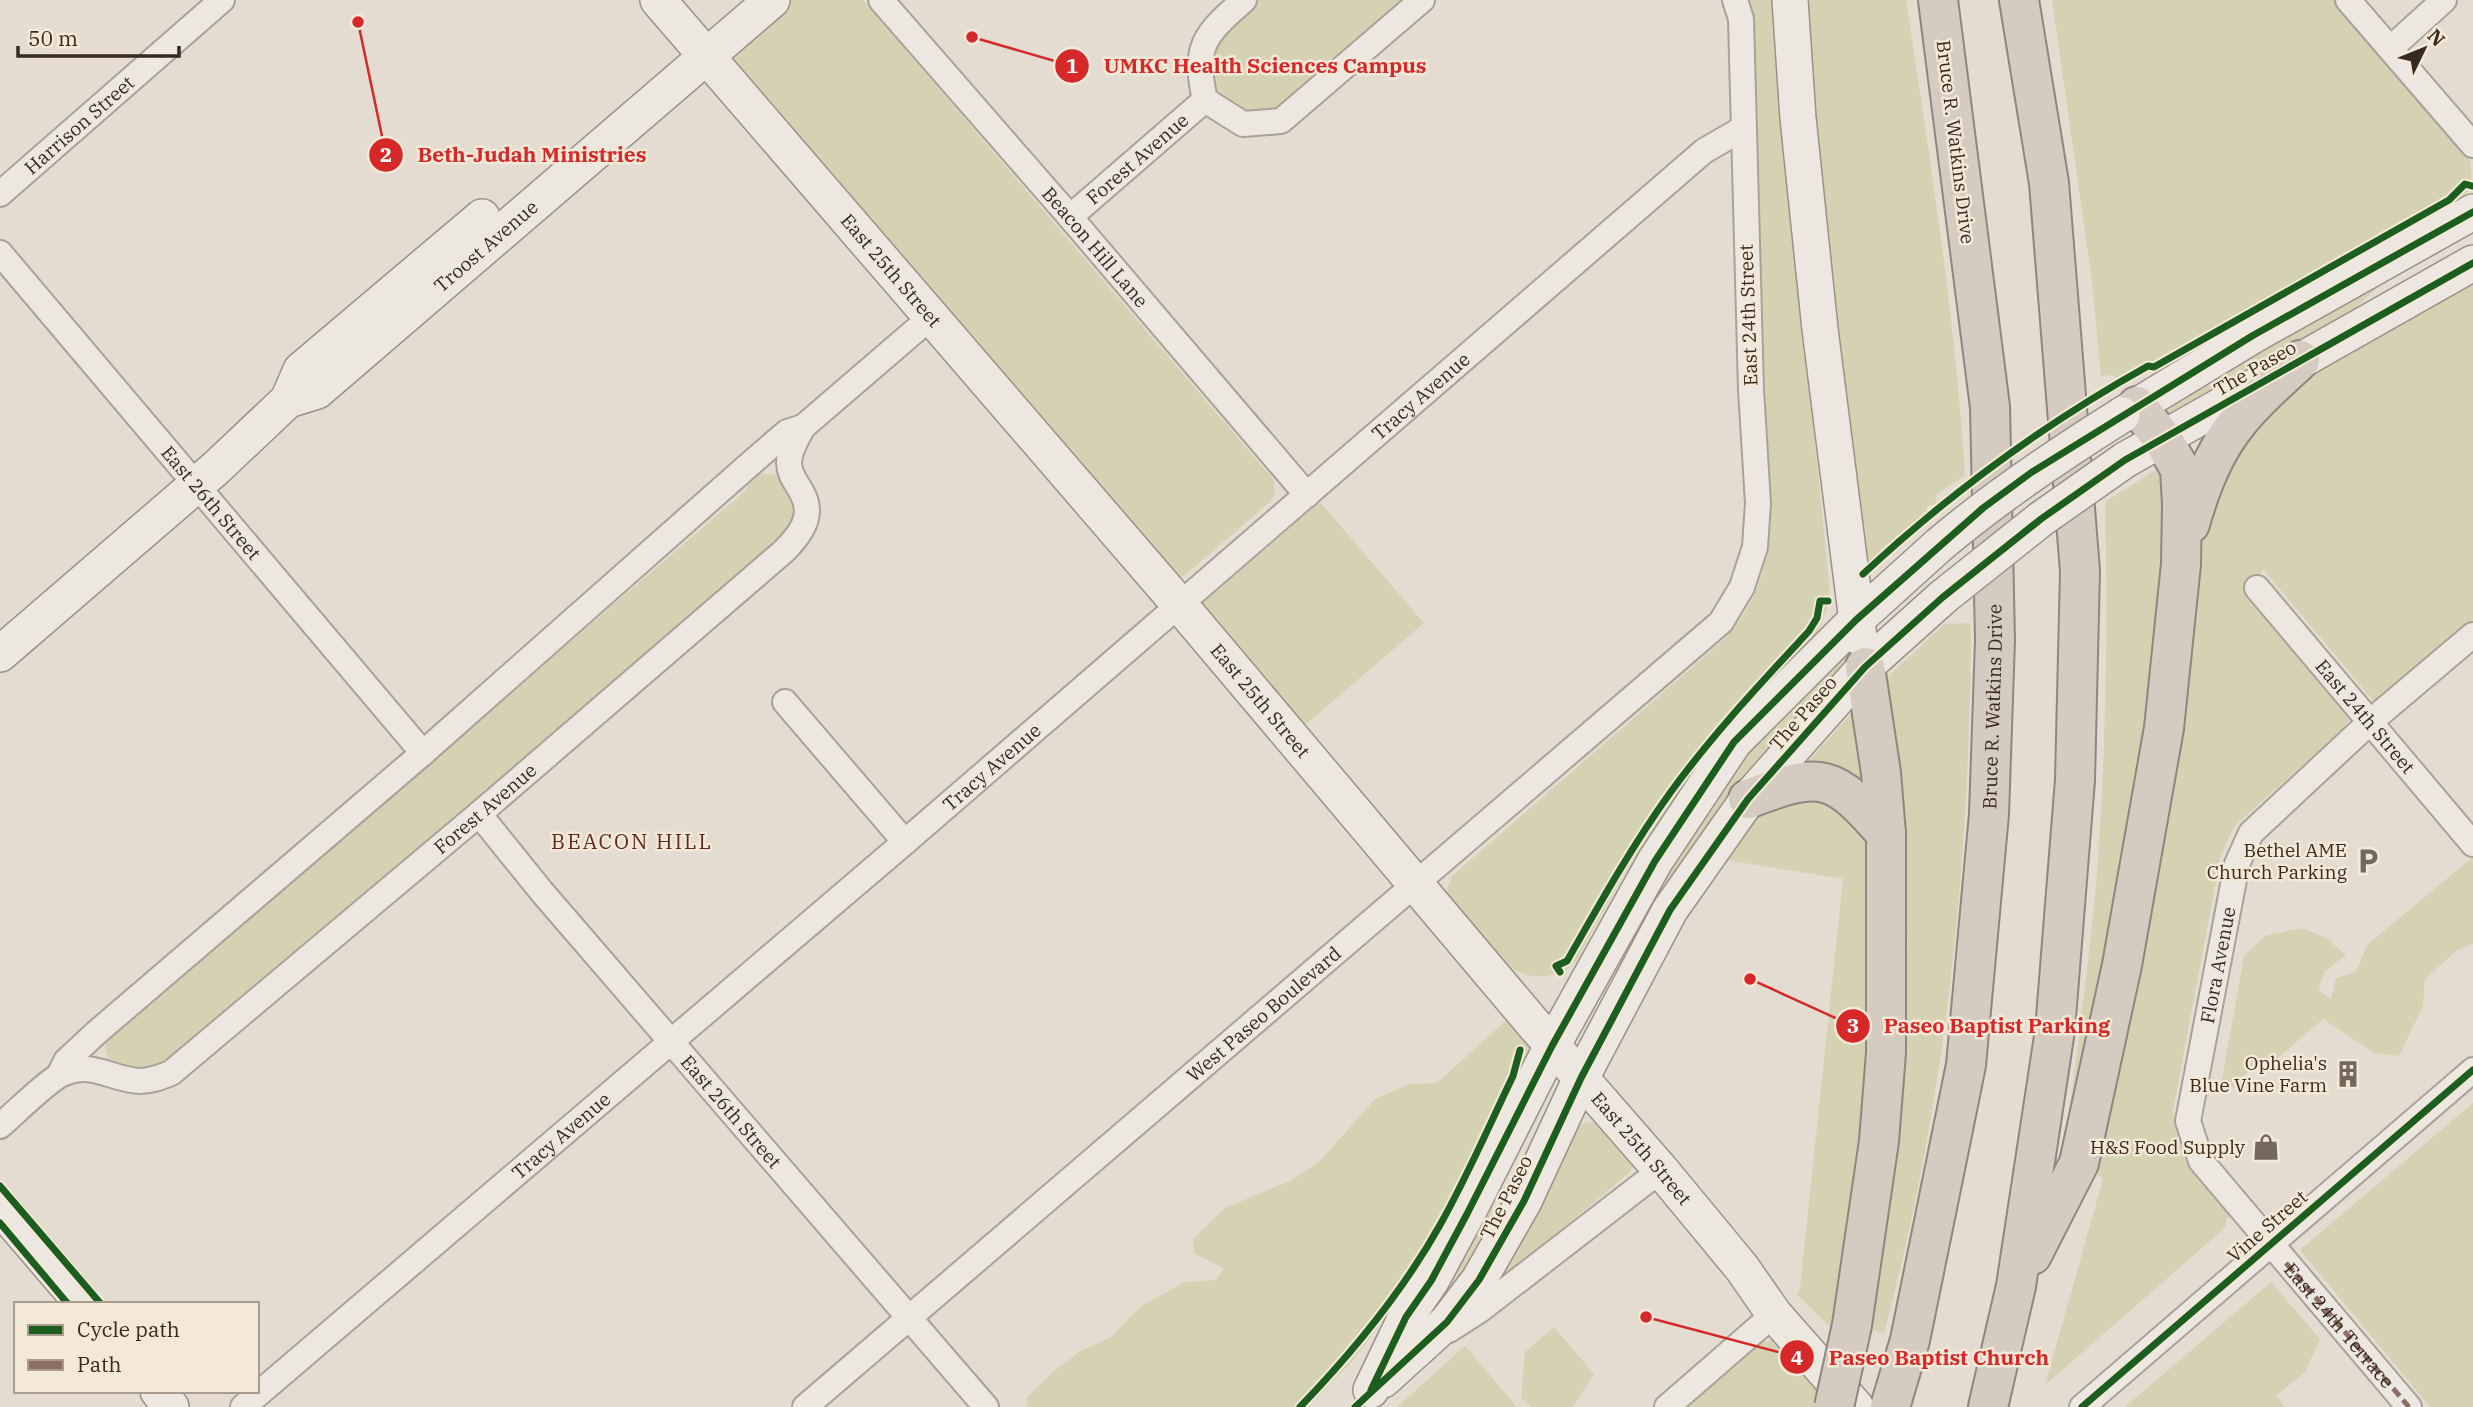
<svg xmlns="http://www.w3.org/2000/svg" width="2473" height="1407" viewBox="0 0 2473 1407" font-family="'IBM Plex Serif',serif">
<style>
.green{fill:#d5d2b3}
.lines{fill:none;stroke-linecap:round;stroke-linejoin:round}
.street-casing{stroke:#aaa198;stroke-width:28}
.secondary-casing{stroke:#999188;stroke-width:38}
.highway-casing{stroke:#8f877f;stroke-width:42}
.street{stroke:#ece8e1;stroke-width:24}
.secondary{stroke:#ece8e1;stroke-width:35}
.highway{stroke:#d6cbc1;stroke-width:38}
.secondary-bridge-casing{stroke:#999188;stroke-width:38;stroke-linecap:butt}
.highway-bridge-casing{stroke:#8f877f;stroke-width:42;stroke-linecap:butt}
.secondary-bridge{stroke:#ece8e1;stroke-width:35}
.highway-bridge{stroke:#d6cbc1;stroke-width:38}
.quiet{stroke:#8d6e63;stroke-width:5;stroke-dasharray:10 5;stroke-linecap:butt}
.cycleway-casing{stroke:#f4e8d7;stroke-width:11}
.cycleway{stroke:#1b5e20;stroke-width:7}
.labels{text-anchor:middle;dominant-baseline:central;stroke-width:5;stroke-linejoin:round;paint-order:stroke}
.street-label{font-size:19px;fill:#382921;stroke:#f4e8d7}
.poi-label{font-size:19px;fill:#382921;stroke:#f4e8d7;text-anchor:end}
.neighbourhood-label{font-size:21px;letter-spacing:2px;fill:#622823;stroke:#f4e8d7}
.leader{fill:none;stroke:#d62828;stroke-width:2.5}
.callout-dot{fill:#d62828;stroke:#f4e8d7;stroke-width:2.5}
.mark-label{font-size:21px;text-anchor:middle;font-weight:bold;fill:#fff}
.callout-label{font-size:21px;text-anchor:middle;font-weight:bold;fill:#d62828;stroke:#f4e8d7;stroke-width:5;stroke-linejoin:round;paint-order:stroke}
</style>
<rect width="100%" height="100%" fill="#e4dcd0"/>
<path class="green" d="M784 0H863L1274 480 1275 494 1271 501 1184 576 1176 578 730 57Z
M1252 0H1414L1288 109 1246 117 1212 95 1209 44Z
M1749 0H1774L1790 197 1829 581C1830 606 1824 624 1809 644 1751 710 1692 775 1642 847 1623 875 1607 905 1590 935 1585 944 1579 959 1571 966 1553 981 1522 979 1506 964L1449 898 1447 889 1452 876 1728 636C1762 593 1769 561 1770 507Z
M1804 0H1906C1930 158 1955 316 1965 475L1936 495V503L1927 507V511L1861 571 1857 561Z
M2052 0H2338L2468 155C2473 170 2473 185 2464 197L2158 374 2150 361 2116 379 2115 375 2101 376 2092 281Z
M2473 275V624L2377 705 2263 569 2247 592 2351 716 2344 728 2238 823 2231 832 2220 859 2173 1111C2181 1153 2206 1181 2233 1213L2226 1219 2225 1228 2045 1385 2103 1179 2095 1173 2193 628 2200 557 2195 555 2205 502 2271 397Z
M2379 279 2381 284 2350 313 2176 412 2171 413 2161 406Z
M2160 467 2170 477 2149 716 2078 1113H2069C2079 1033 2090 954 2097 874 2106 751 2108 626 2105 502Z
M762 473 781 477 798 508 789 536 161 1068C157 1070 154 1072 150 1072 144 1073 116 1066 112 1062 97 1047 110 1028 127 1024L744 492C750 483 750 477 762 473Z
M1320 502 1424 623 1298 731 1194 610Z
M1971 623C1970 863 1946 1102 1884 1333L1866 1328 1893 1131 1908 938 1905 927 1879 685 1944 624Z
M1846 649 1848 661 1656 907 1649 903 1717 791 1762 738Z
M1858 706 1873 788 1805 765Z
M1807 789 1868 826 1873 921 1865 1118 1836 1333 1797 1294 1800 1288 1843 879 1720 859 1745 822Z
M2473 857V944L2457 950 2425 979 2423 1006 2399 1056 2374 1053 2323 1019 2278 1058 2253 1066 2234 1088 2221 1085 2244 956 2265 936 2301 928 2325 937 2346 955 2325 971 2318 990 2331 999 2336 978 2356 972 2367 945Z
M1512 1015 1531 1046 1530 1053 1428 1258 1390 1312 1350 1364 1308 1407H1028L1026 1398 1054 1371 1082 1350 1110 1338 1141 1306 1185 1282 1216 1280 1224 1269 1194 1253 1193 1239 1225 1208 1292 1180 1320 1161 1375 1099 1409 1084 1437 1083Z
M2473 1103V1407H2430L2300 1250Z
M1591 1122 1602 1125 1636 1165 1628 1174 1496 1283 1546 1197 1573 1133 1583 1124Z
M1489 1206 1494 1209 1470 1263 1427 1323 1421 1318Z
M2271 1282 2320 1339 2305 1372 2276 1396 2285 1407H2125Z
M1554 1327 1594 1374 1573 1407H1531L1521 1397 1525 1352Z
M1762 1338 1767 1342 1773 1338 1823 1392 1820 1407H1680Z
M1465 1346 1517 1407H1397Z"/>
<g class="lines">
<defs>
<g id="street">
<path id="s1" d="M881 0 1070 217 1307 495"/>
<path d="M1244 0C1204 35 1193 46 1205 100L1243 124 1281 121 1422 0"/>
<path d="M2348 0 2473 145"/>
<path d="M2390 49 2444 0"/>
<path id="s2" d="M0 194 222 0"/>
<path id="s3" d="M1070 217 1205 100"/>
<path id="s4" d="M0 253 423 753"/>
<path id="s5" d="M2257 588 2473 844"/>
<path d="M785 702 905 842"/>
<path id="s6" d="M479 814 542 892 986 1407"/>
<path d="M59 1075 66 1061 96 1033 423 753 750 464 787 432 803 427"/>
<path id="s7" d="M0 1126C14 1114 47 1081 62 1074 93 1060 111 1080 140 1081 151 1081 161 1077 171 1073L479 814 784 551C800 535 815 516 802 493 797 483 789 475 789 463 789 450 797 438 803 427L931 317"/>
<path d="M1449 1330 1480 1310 1661 1170"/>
<path id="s8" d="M243 1407 905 842 1704 151 1742 129"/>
<path id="s9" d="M805 1407 1721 622 1742 587 1755 547 1758 503 1751 390 1741 19 1735 0"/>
<path d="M1667 1407 1774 1314"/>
<path d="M2082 1407 2473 1070"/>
<path id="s10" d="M2409 1407 2201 1161 2188 1121 2237 864 2251 833 2370 722 2473 635"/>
</g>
<g id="secondary">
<path id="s11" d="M658 0 1179 604 1531 1021 1661 1170 1742 1268 1774 1314 1856 1407"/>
<path d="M1790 0 1798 118 1820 329 1859 637"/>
<path d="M288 400 301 370 482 217"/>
<path d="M2122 415 2252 336 2473 212"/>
<path d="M2125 460 2473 263"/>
<path id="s12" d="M0 654 216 468 288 400 317 391 772 0"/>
<path d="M0 1207 83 1304"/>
<path d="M1383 1380 1447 1322 1479 1280 1524 1201 1581 1078 1670 910 1748 799 1865 667 1943 597"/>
<path d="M1371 1390 1406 1317 1431 1281 1467 1214 1552 1046 1655 861 1734 742 1856 620 1939 545"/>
<path d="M158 1391 171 1407"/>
</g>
<g id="highway">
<path d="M2190 524C2200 488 2214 451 2238 422 2256 399 2279 380 2300 360"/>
<path d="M1748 799C1822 770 1834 774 1886 834"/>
<path d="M2032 1255 2079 1163 2122 965 2164 728 2181 564 2182 504 2180 469 2162 438 2137 406"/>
<path d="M1852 1325 1879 1141 1886 1053V834L1881 773 1865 667"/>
<path id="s13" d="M1890 1407 1910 1340 1966 1065 1989 814 1995 640 1990 407 1938 0"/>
<path d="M1988 1407 2016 1286 2055 1030 2075 780 2080 571 2049 183 2019 0"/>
</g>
</defs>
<use href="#street" class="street-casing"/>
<use href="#secondary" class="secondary-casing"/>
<use href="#highway" class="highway-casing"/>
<use href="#street" class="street"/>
<use href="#secondary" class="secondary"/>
<use href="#highway" class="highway"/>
<defs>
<path id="secondary-bridge" d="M1939 545C1997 496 2058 455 2122 415
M1943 597 2041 519 2125 460"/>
<path id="highway-bridge" d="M1834 1407 1852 1325"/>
</defs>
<use href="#secondary-bridge" class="secondary-bridge-casing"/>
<use href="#highway-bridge" class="highway-bridge-casing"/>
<use href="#secondary-bridge" class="secondary-bridge"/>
<use href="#highway-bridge" class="highway-bridge"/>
<path class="quiet" id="s14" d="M2286 1263 2409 1407"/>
<defs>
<path id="cycleway" d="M1863 574C1950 493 2044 424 2148 366L2154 367 2449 200 2465 184 2472 186
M1560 972 1556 966 1567 961C1600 903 1632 846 1670 793 1712 735 1761 683 1809 631L1817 618 1820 601H1828
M0 1186 101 1304
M0 1223 68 1304
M1371 1390 1406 1317 1431 1281 1467 1214 1552 1046 1655 861 1734 742 1856 620 1983 508 2032 472 2252 336 2473 212
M1300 1407C1352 1353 1403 1291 1440 1225 1467 1177 1489 1126 1513 1076L1520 1050
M1355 1407 1447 1322 1479 1280 1524 1201 1581 1078 1670 910 1748 799 1865 667 1943 597 2041 519 2125 460 2473 263
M2082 1407 2473 1070"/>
</defs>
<use href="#cycleway" class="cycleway-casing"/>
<use href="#cycleway" class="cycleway"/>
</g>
<defs>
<symbol id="parking-bare" viewBox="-9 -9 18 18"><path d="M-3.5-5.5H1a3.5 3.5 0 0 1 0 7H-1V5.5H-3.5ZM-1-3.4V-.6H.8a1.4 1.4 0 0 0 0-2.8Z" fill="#74685e" stroke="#f4e8d7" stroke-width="2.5" paint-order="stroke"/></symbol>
<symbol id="building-bare" viewBox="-9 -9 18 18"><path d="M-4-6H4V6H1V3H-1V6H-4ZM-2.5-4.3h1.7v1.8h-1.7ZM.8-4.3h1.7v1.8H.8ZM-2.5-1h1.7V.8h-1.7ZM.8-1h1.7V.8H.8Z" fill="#74685e" stroke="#f4e8d7" stroke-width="2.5" paint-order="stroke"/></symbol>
<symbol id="shop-bare" viewBox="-9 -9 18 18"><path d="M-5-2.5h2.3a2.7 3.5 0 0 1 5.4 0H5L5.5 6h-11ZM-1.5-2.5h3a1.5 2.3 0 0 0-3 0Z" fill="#74685e" stroke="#f4e8d7" stroke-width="2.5" paint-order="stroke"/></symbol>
</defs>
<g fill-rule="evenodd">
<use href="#parking-bare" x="2349" y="842" width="38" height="38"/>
<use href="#building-bare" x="2329" y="1055" width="38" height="38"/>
<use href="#shop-bare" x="2247" y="1128" width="38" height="38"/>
</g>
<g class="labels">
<g class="street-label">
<text stroke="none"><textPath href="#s2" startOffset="105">Harrison Street</textPath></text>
<text transform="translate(1956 142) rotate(83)">Bruce R. Watkins Drive</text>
<text stroke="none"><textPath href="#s3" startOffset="89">Forest Avenue</textPath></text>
<text stroke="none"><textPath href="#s12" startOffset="637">Troost Avenue</textPath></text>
<text stroke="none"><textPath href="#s1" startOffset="327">Beacon Hill Lane</textPath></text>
<text stroke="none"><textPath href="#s11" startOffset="357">East 25th Street</textPath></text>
<text transform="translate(1748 315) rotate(-92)">East 24th Street</text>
<text transform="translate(2255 368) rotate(-30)">The Paseo</text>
<text stroke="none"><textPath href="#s8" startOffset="1552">Tracy Avenue</textPath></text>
<text stroke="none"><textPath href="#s4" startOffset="327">East 26th Street</textPath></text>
<text stroke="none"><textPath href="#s11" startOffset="924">East 25th Street</textPath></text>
<text stroke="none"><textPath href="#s13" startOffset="710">Bruce R. Watkins Drive</textPath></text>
<text transform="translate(1803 713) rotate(-49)">The Paseo</text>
<text stroke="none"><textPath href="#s5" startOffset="168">East 24th Street</textPath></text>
<text stroke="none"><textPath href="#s8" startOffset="985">Tracy Avenue</textPath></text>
<text stroke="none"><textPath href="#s7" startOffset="604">Forest Avenue</textPath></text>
<text stroke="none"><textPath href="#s10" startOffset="523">Flora Avenue</textPath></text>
<text stroke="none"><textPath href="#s9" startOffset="604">West Paseo Boulevard</textPath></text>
<text stroke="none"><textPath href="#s6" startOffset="390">East 26th Street</textPath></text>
<text stroke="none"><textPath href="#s8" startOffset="418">Tracy Avenue</textPath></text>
<text stroke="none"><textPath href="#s11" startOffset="1512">East 25th Street</textPath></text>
<text transform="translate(1506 1197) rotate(-63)">The Paseo</text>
<text transform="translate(2267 1226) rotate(-41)">Vine Street</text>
<text stroke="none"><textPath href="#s14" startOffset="82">East 24th Terrace</textPath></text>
</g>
<g class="poi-label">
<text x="2347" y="850">Bethel AME<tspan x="2347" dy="22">Church Parking</tspan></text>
<text x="2327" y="1063">Ophelia's<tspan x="2327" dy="22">Blue Vine Farm</tspan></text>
<text x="2245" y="1147">H&amp;S Food Supply</text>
</g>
<g class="neighbourhood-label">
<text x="632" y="841">BEACON HILL</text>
</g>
</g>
<path class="leader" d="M972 37L1072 66M358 22L386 155M1750 979L1853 1026M1646 1317L1797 1357"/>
<g class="callout-dot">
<circle cx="972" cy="37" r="7"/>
<circle cx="358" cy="22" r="7"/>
<circle cx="1750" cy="979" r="7"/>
<circle cx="1646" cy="1317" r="7"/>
<circle cx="1072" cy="66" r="18"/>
<circle cx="386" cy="155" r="18"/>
<circle cx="1853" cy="1026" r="18"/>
<circle cx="1797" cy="1357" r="18"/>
</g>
<g class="mark-label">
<text x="1072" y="73">1</text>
<text x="386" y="162">2</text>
<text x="1853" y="1033">3</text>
<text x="1797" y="1365">4</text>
</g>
<g class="callout-label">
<text x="1265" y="73">UMKC Health Sciences Campus</text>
<text x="532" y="162">Beth-Judah Ministries</text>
<text x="1997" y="1033">Paseo Baptist Parking</text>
<text x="1939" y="1365">Paseo Baptist Church</text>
</g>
<rect x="14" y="1302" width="245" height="91" fill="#f4e8d7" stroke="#a99c8e" stroke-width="2"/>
<rect x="28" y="1325" width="35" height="10" fill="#1b5e20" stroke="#a99c8e" stroke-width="2"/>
<text x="77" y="1337" font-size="21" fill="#382921">Cycle path</text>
<rect x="28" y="1360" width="35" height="10" fill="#8d6e63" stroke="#a99c8e" stroke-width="2"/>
<text x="77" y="1372" font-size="21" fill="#382921">Path</text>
<g transform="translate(2424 49) rotate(47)" stroke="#f4e8d7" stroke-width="5" paint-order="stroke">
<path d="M0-5L12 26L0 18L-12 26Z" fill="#382921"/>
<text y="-10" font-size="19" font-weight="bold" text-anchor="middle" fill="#382921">N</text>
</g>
<path d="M18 46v10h161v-10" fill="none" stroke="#382921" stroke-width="3.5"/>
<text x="28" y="46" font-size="21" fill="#382921" stroke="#f4e8d7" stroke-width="5" paint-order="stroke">50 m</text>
</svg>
